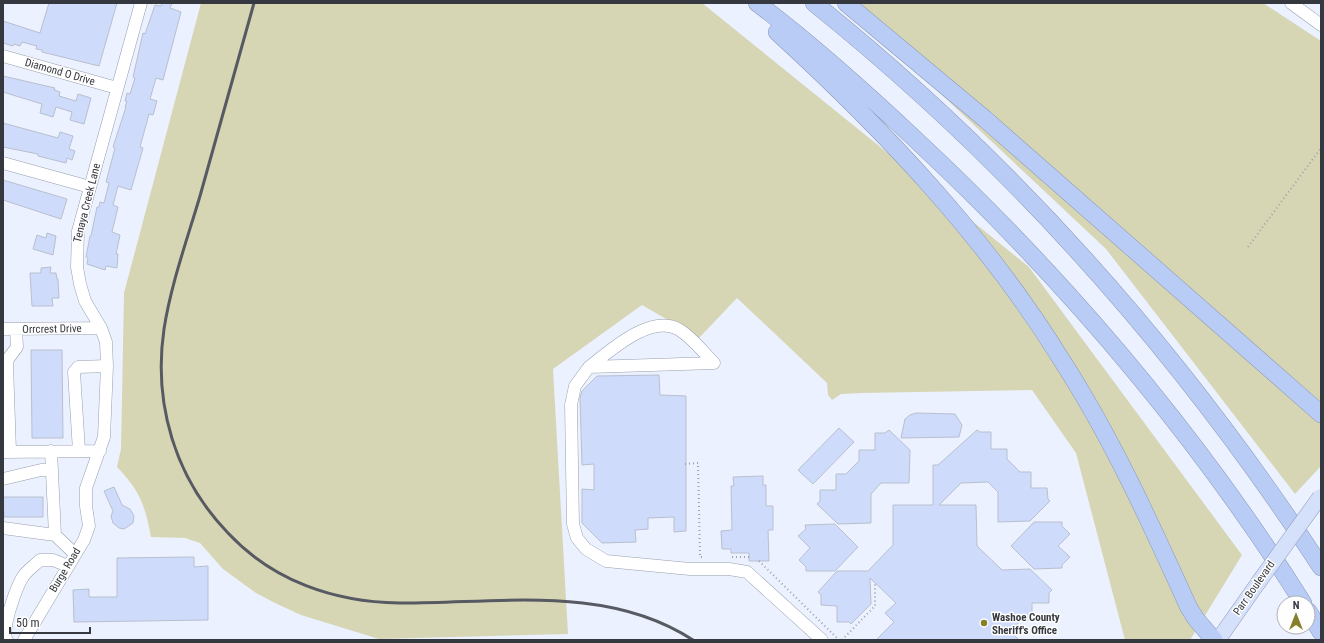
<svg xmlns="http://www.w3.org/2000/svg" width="1324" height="643" viewBox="0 0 1324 643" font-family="'Roboto Condensed',sans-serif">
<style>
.green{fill:#d7d6b4}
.building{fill:#cedbfb;stroke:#b8bfce}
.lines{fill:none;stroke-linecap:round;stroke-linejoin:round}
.minor-casing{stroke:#989fae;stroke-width:13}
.major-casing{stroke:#8b98b6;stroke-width:16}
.highway-casing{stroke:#8b98b6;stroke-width:18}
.path{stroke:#9ca1ab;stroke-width:2;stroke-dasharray:1 3;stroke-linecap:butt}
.minor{stroke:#fff;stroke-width:12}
.major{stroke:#d5e0fa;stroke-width:15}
.highway{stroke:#b9ccf6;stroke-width:17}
.rail{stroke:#575a62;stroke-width:3}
.major-bridge-casing{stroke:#8b98b6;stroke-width:16;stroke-linecap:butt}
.major-bridge{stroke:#d5e0fa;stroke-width:15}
.poi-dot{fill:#868129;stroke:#fefefe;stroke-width:1.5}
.labels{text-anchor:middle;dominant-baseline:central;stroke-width:3;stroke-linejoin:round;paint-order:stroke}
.street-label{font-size:11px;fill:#36383f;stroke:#fefefe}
.poi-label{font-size:11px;font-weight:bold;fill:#36383f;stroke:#fefefe;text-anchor:start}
</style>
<rect width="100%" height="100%" fill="#ebf1fe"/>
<path class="green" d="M201 3H702L1029 267 1242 555 1190 640H1125L1076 453 1032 390 862 393 841 394 832 400 828 395 827 383 737 298 699 338 642 305 553 369 568 634 379 639 301 615 275 603 256 593 223 569 200 543 185 538 151 537C145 505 140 491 117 467L121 449 124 293Z
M844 3H1263L1321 41V466L1295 494 1106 249Z"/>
<path class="building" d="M49 3H117L99 66 42 52V50L36 49 37 46 22 42 20 46 14 44 13 46 3 43V21L40 33Z
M162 3H172L170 8 181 12 163 80 156 78 150 99 157 101 153 115 149 114 140 147 143 148 131 190 118 186 113 205 118 207 112 232 120 235 116 254H118L117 268 106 266 105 270 87 264 88 258 86 257 90 236H91L97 207H99L100 202 104 203 109 183 106 182 115 148 113 147 126 107H125L127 101H125L127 93 130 94 135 78 133 77 143 33 145 34 155 5 161 6Z
M3 76 55 88 54 90 60 92 59 96 76 101 78 94 91 98 84 124 70 120 72 112 56 107 53 117 40 113 42 104 3 92Z
M3 123 58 138 60 132 73 136 69 149 75 151 72 160 67 158 66 163 38 156V154L3 147Z
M3 180 67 199 61 219 3 200Z
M47 233 56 236 53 255 33 249 37 235 46 238Z
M51 267 50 273H56L57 279H58L59 298H52L53 306H32L30 273H41V268Z
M31 350H62L63 438H32Z
M659 375 660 395 686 396V531L674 532V517L648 518V529L635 530 636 542 602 543 582 523V489L594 490V464L582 465 580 398 582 391 597 376Z
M916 413 955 414 962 425 959 437 901 438 905 419 910 415Z
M839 428 854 442 813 484 798 470Z
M889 430 910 450 909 483H881L871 494V523L838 524 817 504 820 501V490H836V474H846L859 461V450H875V433H885Z
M977 430 980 432H991V449H1007V459L1020 472H1031V488H1047L1048 499 1050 501 1030 521 998 522V492L988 482 961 483 939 505H976L977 546 1002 570 1030 569 1052 590 1049 593V603H1032V620H1021L1011 632 1019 640H876L894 622 885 613 896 603 870 578 871 604 851 624 849 622H837V606L821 605V595L818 592 837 571H868L893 545V505H933V465H938Z
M763 476V485H766V506H773V530H768L769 561H749V553H731V549H722L721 531 732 530 731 486H734L733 477Z
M114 487 122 505 130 509 134 516 133 523 124 529 119 528 113 523 111 516 113 511 104 491Z
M3 497H43V517H4Z
M1034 522H1062V526L1070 534 1058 546 1070 557 1062 565V568L1034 569 1011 546Z
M835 524 858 547 835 571H806V567L799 560 810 548 798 536 806 529 805 525Z
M194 557V567L208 566V620L74 622 73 590 89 589V597H117V558Z"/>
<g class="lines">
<defs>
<path id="minor" d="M1291 3 1321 25
M3 56 117 88
M3 163 90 187
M3 329 101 328
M714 363 589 367 575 386 571 405 573 524 577 538 586 549 606 561 690 569H729L747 572 822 640
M589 367C610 351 650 314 678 329 692 337 703 352 714 363
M51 451 55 535 75 554
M79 451 74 372 78 367 107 366
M3 452 100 451
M10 452 7 364 8 359 17 347 16 329
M3 479 41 470H52
M3 528 55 535
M7 640C0 631 17 585 24 575 28 570 35 565 40 560H53L68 566
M24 640 84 540 89 526 86 506V488L104 437 107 366 106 342 101 328 85 301 80 284 77 267 78 231 141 3"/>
<path id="major" d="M1218 640 1258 583"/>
<path id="highway" d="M757 3C813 45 865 92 915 139 1063 277 1195 432 1303 603
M814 3C1012 162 1182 354 1321 567
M846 3 985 119 1321 414
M777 32C884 130 984 235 1061 359 1112 438 1150 522 1189 608L1196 619 1214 640
M1308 611 1321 632"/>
</defs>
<use href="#minor" class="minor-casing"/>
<use href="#major" class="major-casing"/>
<use href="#highway" class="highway-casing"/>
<path class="path" d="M1248 247 1321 148
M685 464 698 463 700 557H702
M732 557H749
M759 561 839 640
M842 640 875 606V582"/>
<use href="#minor" class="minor"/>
<use href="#major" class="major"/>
<use href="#highway" class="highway"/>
<path class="rail" d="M254 3C236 67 218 132 200 196 187 240 171 284 164 329 153 404 175 478 228 533 273 581 334 602 399 603 496 604 606 583 693 640"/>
<defs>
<path id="major-bridge" d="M1258 583 1320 497"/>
</defs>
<use href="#major-bridge" class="major-bridge-casing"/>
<use href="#major-bridge" class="major-bridge"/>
</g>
<circle class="poi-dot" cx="984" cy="623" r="4"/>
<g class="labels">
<g class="street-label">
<text transform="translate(60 72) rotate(16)">Diamond O Drive</text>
<text transform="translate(87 203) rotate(-76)">Tenaya Creek Lane</text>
<text transform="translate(52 329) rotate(-1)">Orrcrest Drive</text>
<text transform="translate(65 570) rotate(-59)">Burge Road</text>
<text transform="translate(1254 588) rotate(-55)">Parr Boulevard</text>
</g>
<g class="poi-label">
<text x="992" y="617">Washoe County<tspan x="992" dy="13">Sheriff's Office</tspan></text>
</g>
</g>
<rect width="1324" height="643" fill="none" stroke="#36383f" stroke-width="8"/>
<g transform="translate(1296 615)"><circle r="19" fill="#fefefe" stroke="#aeafb2"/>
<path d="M0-3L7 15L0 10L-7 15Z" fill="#868129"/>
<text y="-6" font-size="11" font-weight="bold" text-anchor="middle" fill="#36383f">N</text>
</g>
<path d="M10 627v6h80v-6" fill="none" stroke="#36383f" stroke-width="2"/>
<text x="16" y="627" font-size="12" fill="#36383f" stroke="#fefefe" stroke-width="3" paint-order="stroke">50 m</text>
</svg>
